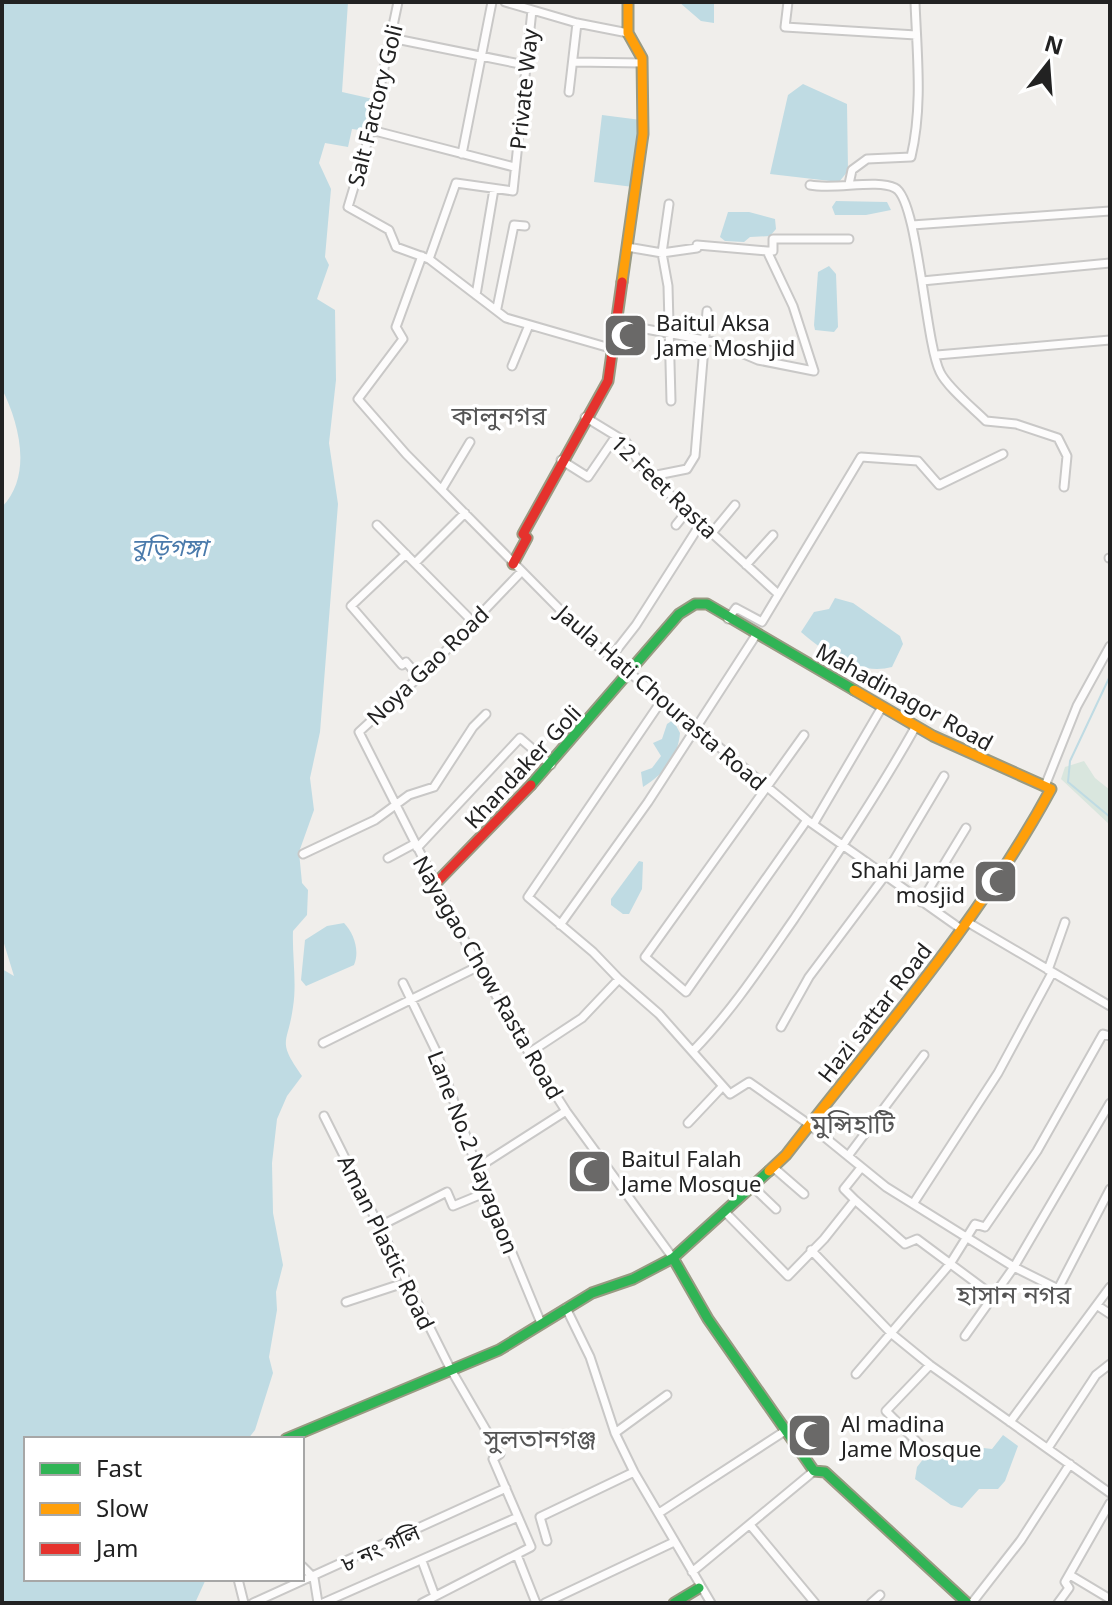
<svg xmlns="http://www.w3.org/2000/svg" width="1112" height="1605" viewBox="0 0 1112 1605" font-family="'Noto Sans','Noto Sans Bengali',sans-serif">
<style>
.wetland{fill:#d9e6de}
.water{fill:#bfdbe3}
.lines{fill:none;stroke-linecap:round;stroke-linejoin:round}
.stream{stroke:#bfdbe3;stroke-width:2}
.street-casing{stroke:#c9c8c7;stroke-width:11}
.fast-casing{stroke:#999a82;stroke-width:13}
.slow-casing{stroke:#999a82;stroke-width:13}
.jam-casing{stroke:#999a82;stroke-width:13}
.street{stroke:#fdfcfc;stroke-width:7}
.fast{stroke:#30b455;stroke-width:9}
.slow{stroke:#ff9f0a;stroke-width:9}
.jam{stroke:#e5322d;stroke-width:9}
.labels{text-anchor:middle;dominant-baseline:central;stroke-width:7;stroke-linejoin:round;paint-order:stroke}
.street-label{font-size:22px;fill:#222;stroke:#fff}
.poi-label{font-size:22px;fill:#222;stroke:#fff;text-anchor:start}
.water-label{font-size:24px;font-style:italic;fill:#4a7aab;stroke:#fff}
.quarter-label{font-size:26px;fill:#555;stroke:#fff}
</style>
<rect width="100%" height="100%" fill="#f0eeeb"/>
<path class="wetland" d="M1084 761 1095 778 1110 790V825L1061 779 1065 767Z"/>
<path class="water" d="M2 2H348L342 92 373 99 367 131 352 129 348 147 325 143 319 163 331 189 325 257 329 265 317 299 335 310 336 380 329 443 338 504 320 732 310 778 314 810 299 852 302 883 308 890 307 915 293 931C292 955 297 983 293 1007 288 1045 276 1039 302 1076L287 1096 277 1119 272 1163 273 1213 283 1265 276 1292 277 1310 269 1357 273 1373 255 1430 248 1439H26V1579H206L195 1603H2V969L14 976 2 937V507C33 475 19 423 2 389Z
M679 2H714V23L701 21Z
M803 84 847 104 848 171 839 182 770 174 788 95Z
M602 115 641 120 633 187 594 182Z
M836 201 887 202 891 210 866 215H835L832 207Z
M728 212H749L775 219 776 229 770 236 750 237 744 242 725 241 720 237Z
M829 266 836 274 838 327 834 332 815 330 814 325 818 272Z
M835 598 853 603 900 636 903 644 892 667C859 676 824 652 801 632L814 612 829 609Z
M673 720 680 733C678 757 664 774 643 787L641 772 652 768 661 756 653 743 662 739 667 724Z
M639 861 643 862 642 889 629 914H623L611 905V899Z
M344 923C354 933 360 951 354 965L306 986 301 980 305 940 327 926Z
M1003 1435 1018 1446 1005 1481 998 1489H979L962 1508 951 1505 915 1479 917 1467 928 1453 944 1452 949 1444 992 1449Z"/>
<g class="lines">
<path class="stream" d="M1110 676 1070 761 1068 782 1110 817"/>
<defs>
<path id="street" d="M398 2 371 130 348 207 389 230 396 247 429 259 506 318 610 348
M505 2 577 23 628 33
M788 2 785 27 916 35
M391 38 525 65
M573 62 642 63
M569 92 577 23
M371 130 514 167
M462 154 492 2
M849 184 852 170 867 159 911 157C923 106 917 55 915 2
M810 185C834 190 877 179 895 188 918 199 925 342 940 372 947 387 974 409 986 421L1016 424 1058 438 1067 456 1064 487
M669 204 662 253 668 286 671 401
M912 225 1110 211
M767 251H773V239H849
M422 256 396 327 403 339 358 399 406 454 589 639 807 820 961 929
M429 259 456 183 513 191 532 10
M922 281 1110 263
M476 295 494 189
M497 308 514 225 525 226
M614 323 715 342 758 360 814 371 793 306 767 251 697 245V248L662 253 627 247
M937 355 1110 340
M512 366 529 325
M585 417 626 442 641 465 662 487 777 593
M561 460 588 477 616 436
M652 476 687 469 695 456 707 311
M442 489 470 442
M377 525 473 622
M676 525 688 510
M712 533 735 505
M406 554 351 606 402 665 406 662 419 677
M1109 558H1110
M415 563 465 513
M746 565 773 535
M521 572 434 663 359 732 467 945 529 1053 566 1111 673 1258
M728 619 736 608 762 622 861 457 918 461 939 485 1003 454
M611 657 636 625 701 523
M804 735 645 957 686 992 807 820
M1045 786 1077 706 1110 646
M814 823 882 707
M417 848 520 738 551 765
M303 854 375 820 409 795 434 787 473 727 486 714
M388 858 414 844
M921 902 966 828
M969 923 1110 1006
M560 925 648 802 756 635
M1048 970 1065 922
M619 979 659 1014 730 1094 749 1082 810 1125
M403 983 437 1053 477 1168 541 1323
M781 1027 809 977 884 877 944 776
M323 1043 479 966
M693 1051C732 1011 762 965 794 919 836 856 879 792 916 726
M529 1053 582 1018 619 979 593 952 528 897 662 700
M324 1116 450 1368 500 1454 493 1459 531 1547 422 1603
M688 1123 722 1087
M811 1126 886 1187 1014 1267 1058 1289 1110 1189
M848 1156 924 1055
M477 1168 566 1111
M774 1168 804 1194
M753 1187 776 1209
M855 1200 905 1244 917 1239 995 1297
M913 1204 998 1073 1052 973
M726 1213 788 1276 824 1239 855 1200 844 1189 860 1169
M380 1226 447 1192 453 1206 487 1192
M811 1250 892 1334 930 1365 1110 1493
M346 1302 407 1282
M1098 1306 1110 1314
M566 1308 590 1357 615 1433 634 1472 711 1603
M965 1336 1014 1267 1110 1103
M856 1374 950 1264 975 1224 985 1227 1037 1151 1103 1034 1110 1036
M1010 1422 1110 1287
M615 1433 667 1395
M919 1444 886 1411 930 1365
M1048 1448 1096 1375 1110 1364
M659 1513 788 1429
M751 1526 815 1603
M547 1541 540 1517 634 1472
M517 1555 536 1603
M422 1561 435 1596
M302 1566 314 1578 318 1603
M692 1572 814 1471
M1070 1575 1110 1599
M238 1579 244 1603
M253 1603 506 1488
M323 1603 518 1517
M545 1603 674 1542
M871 1603 880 1595
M972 1603 1021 1540 1070 1464
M1058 1603 1069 1588 1065 1582 1110 1503"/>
<path id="fast" d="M531 785 679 614 695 604H707L854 690
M673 1258 708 1319 814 1471 825 1472 967 1603
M286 1439 499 1350 592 1293 633 1279 673 1258 769 1171
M674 1603 699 1588"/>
<path id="slow" d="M622 282 643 134 642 58 628 33V2
M769 1171 786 1155C878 1036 979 922 1051 789L933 736 854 690"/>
<path id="jam" d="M513 564 527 538 523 534 608 381 622 282
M437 882 531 785"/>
</defs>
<use href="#street" class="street-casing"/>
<use href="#fast" class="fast-casing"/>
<use href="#slow" class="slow-casing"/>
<use href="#jam" class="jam-casing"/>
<use href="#street" class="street"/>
<use href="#fast" class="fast"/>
<use href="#slow" class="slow"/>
<use href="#jam" class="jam"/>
</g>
<defs>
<symbol id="mosque-square" viewBox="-11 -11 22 22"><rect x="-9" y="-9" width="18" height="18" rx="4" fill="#6a6968" stroke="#fff"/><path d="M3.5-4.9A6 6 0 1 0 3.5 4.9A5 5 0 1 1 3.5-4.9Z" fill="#fff"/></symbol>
</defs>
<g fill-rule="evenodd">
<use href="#mosque-square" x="600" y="310" width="51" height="51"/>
<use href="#mosque-square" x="970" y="856" width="51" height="51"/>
<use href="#mosque-square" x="564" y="1146" width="51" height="51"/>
<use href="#mosque-square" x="784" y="1410" width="51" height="51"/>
</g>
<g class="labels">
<g class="street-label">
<text transform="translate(523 89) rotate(-84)">Private Way</text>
<text transform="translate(374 105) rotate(-76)">Salt Factory Goli</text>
<text transform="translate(665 486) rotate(44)">12 Feet Rasta</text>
<text transform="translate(427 665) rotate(-44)">Noya Gao Road</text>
<text transform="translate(905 696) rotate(29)">Mahadinagor Road</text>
<text transform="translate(662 697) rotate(41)">Jaula Hati Chourasta Road</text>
<text transform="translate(522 766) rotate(-47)">Khandaker Goli</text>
<text transform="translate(489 977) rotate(60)">Nayagao Chow Rasta Road</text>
<text transform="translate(874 1012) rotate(-52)">Hazi sattar Road</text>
<text transform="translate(474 1152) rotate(69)">Lane No.2 Nayagaon</text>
<text transform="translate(387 1242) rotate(64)">Aman Plastic Road</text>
<text transform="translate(380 1547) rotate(-24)">৮ নং গলি</text>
</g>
<g class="poi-label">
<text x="656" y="322">Baitul Aksa<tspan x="656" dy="25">Jame Moshjid</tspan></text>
<text x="965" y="869" text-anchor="end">Shahi Jame<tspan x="965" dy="25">mosjid</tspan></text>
<text x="621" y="1158">Baitul Falah<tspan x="621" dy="25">Jame Mosque</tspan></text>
<text x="841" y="1423">Al madina<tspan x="841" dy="25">Jame Mosque</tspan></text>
</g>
<g class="water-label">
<text x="169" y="546">বুড়িগঙ্গা</text>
</g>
<g class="quarter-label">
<text x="499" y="415">কালুনগর</text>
<text x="853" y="1123">মুন্সিহাটি</text>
<text x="1014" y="1294">হাসান নগর</text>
<text x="540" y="1438">সুলতানগঞ্জ</text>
</g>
</g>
<rect width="1112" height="1605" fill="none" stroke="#222222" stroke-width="8"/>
<rect x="24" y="1437" width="280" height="144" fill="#ffffff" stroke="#a7a7a7" stroke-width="2"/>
<rect x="40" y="1463" width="40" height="12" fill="#30b455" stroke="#a7a7a7" stroke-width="2"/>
<text x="96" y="1477" font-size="24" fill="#222222">Fast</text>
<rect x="40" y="1503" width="40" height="12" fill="#ff9f0a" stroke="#a7a7a7" stroke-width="2"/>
<text x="96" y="1517" font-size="24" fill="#222222">Slow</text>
<rect x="40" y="1543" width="40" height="12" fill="#e5322d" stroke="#a7a7a7" stroke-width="2"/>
<text x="96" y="1557" font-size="24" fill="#222222">Jam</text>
<g transform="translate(1048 64) rotate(17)" stroke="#ffffff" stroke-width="6" paint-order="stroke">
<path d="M0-6L14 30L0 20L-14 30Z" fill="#222222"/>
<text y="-12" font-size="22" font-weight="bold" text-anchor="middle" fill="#222222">N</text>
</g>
</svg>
